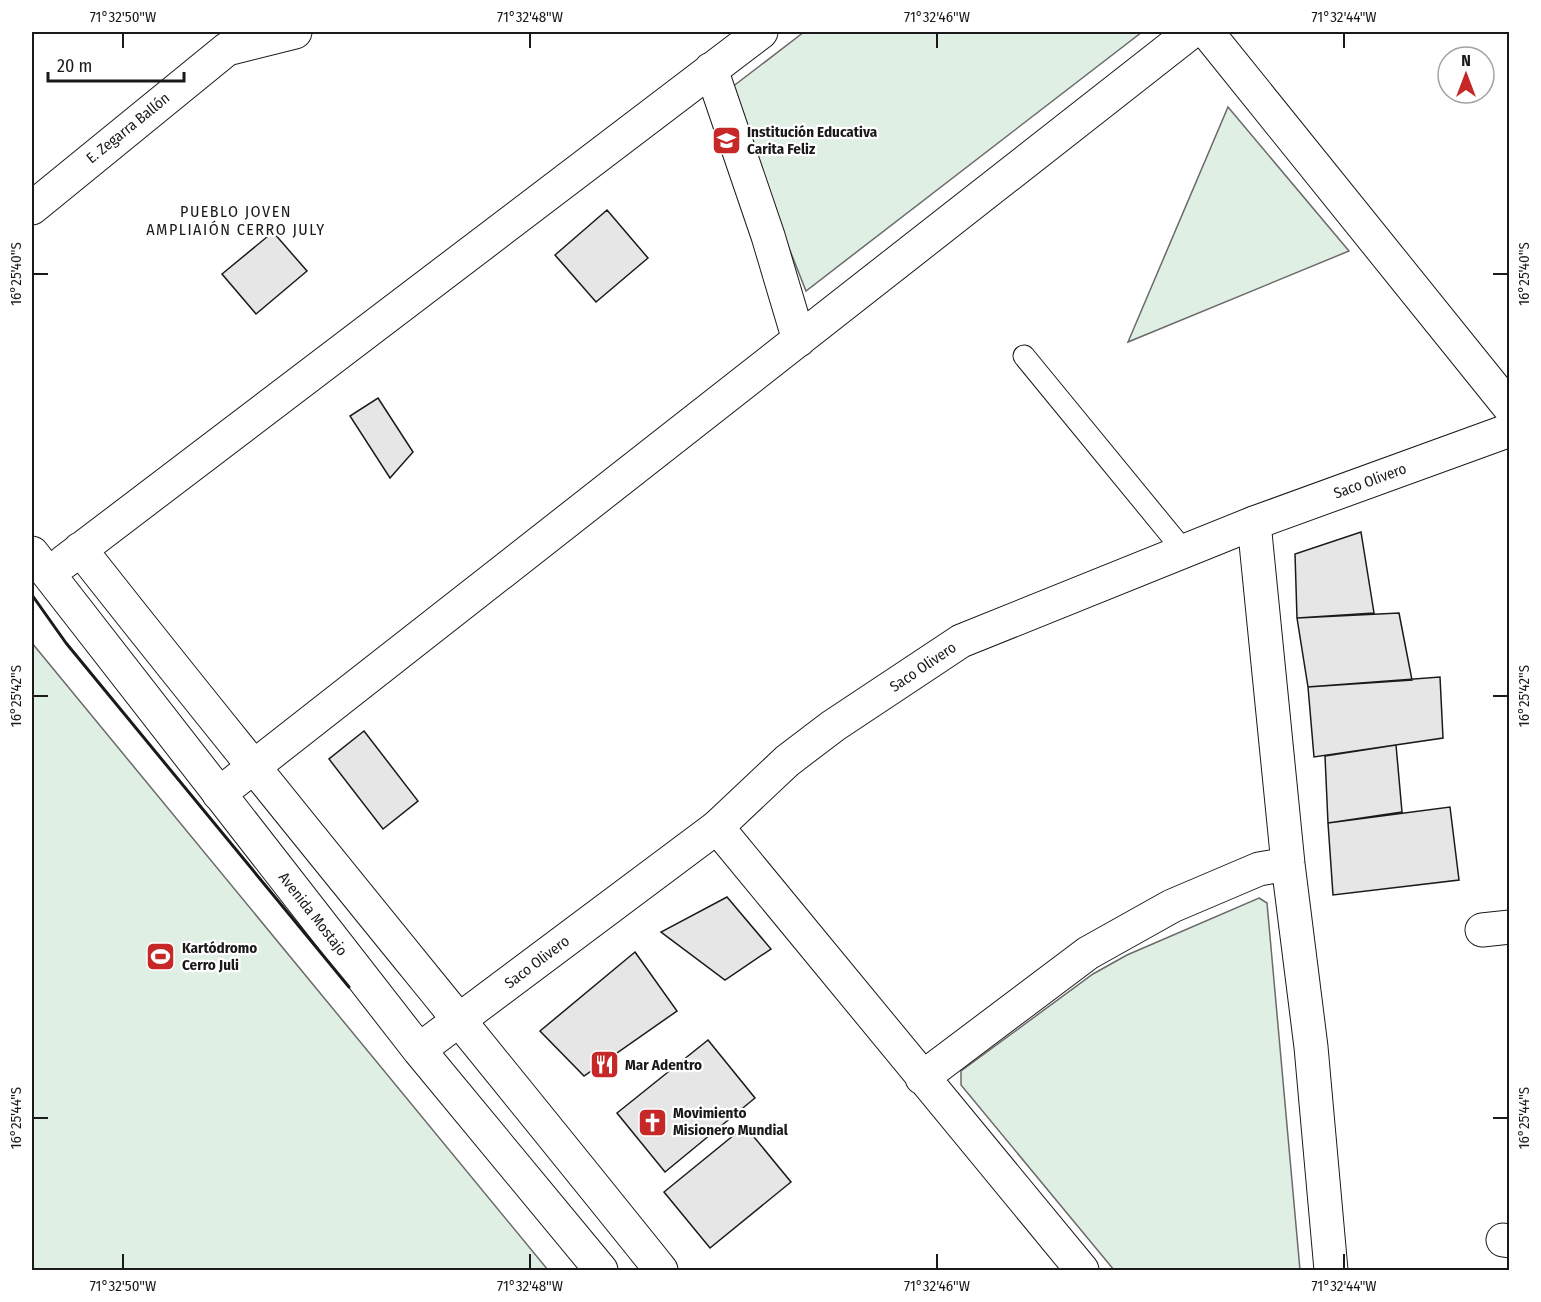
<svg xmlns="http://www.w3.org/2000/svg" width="1541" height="1302" viewBox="0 0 1541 1302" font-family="'Fira Sans Condensed',sans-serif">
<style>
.green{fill:#e0efe3;stroke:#6a6a6a;stroke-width:1.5}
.building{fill:#e6e6e6;stroke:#1a1a1a;stroke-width:1.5}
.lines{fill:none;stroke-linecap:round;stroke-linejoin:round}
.lane-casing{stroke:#1a1a1a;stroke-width:23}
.street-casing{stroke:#1a1a1a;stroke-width:35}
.secondary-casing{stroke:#1a1a1a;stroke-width:35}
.lane{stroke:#fff;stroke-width:21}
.street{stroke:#fff;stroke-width:33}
.secondary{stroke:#fff;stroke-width:33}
.wall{stroke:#1a1a1a;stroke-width:3}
.ticks{fill:none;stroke:#1a1a1a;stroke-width:2}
.labels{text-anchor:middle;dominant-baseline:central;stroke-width:4.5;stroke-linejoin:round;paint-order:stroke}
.street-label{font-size:15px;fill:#1a1a1a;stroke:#fff}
.poi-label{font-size:15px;font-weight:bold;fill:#1a1a1a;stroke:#fff;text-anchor:start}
.neighbourhood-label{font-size:16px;letter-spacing:1.5px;fill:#1a1a1a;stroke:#fff}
.neatline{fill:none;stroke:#1a1a1a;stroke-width:2}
.ticks-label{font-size:15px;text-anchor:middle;fill:#1a1a1a}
</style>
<rect width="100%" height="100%" fill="#fff"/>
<path class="green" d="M804 32H1142L806 291 727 91Z
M1228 107 1349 251 1128 342Z
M32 643 548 1270H32Z
M1259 898 1267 903 1300 1270H1114L961 1085V1071L1093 974 1127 955Z"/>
<path class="building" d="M607 210 648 258 596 302 555 255Z
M273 232 307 271 256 314 222 274Z
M378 398 413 452 390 478 350 416Z
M1361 532 1374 613 1297 618 1295 554Z
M1399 613 1412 680 1308 687 1297 618Z
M1440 677 1443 738 1314 757 1308 687Z
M364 731 418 801 383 829 329 759Z
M1396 745 1402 812 1328 823 1325 756Z
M1450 807 1459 880 1333 895 1328 823Z
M727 897 771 949 725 980 661 932Z
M635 952 677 1011 584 1076 540 1031Z
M708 1040 755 1098 665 1172 617 1113Z
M745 1126 791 1182 710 1248 664 1192Z"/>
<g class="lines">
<defs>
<path id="lane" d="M1024 356 1184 551"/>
<path id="street" d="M1207 32 1510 408
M711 69 768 236 799 340
M1254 523 1288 864 1311 1047 1331 1270
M80 549C271 792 468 1029 661 1270
M64 562 761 32
M219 794 1191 32
M717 827 1082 1270
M1482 930 1510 927
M922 1078 1088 953 1172 906 1259 869 1288 864
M1503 1240 1510 1241"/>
<path id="secondary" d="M32 208 227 49 295 32
M32 553 419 1050 601 1270
M419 1050 717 827 787 761 833 726 961 641 1254 523 1510 430"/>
</defs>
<use href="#lane" class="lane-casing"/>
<use href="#street" class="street-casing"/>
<use href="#secondary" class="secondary-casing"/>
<use href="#lane" class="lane"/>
<use href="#street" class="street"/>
<use href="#secondary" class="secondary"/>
<path class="wall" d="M32 595 66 643 349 987"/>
</g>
<path class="ticks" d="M123 33V48M530 33V48M937 33V48M1344 33V48M33 274H48M1493 274H1508M33 696H48M1493 696H1508M33 1118H48M1493 1118H1508M123 1254V1269M530 1254V1269M937 1254V1269M1344 1254V1269"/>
<defs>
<symbol id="school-square" viewBox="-11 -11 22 22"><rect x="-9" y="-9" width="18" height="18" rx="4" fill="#c62828" stroke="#fff"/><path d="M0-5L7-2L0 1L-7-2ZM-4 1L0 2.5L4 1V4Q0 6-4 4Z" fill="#fff"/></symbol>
<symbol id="stadium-square" viewBox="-11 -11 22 22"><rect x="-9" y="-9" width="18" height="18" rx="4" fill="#c62828" stroke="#fff"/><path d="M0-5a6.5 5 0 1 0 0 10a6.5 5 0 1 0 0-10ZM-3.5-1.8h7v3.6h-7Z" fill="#fff"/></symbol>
<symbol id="restaurant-square" viewBox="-11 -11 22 22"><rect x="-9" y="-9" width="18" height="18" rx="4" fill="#c62828" stroke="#fff"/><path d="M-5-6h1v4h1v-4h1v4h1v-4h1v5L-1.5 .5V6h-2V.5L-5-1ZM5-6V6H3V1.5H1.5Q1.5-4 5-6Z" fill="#fff"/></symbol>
<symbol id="church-square" viewBox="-11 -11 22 22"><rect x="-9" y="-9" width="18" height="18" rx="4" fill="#c62828" stroke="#fff"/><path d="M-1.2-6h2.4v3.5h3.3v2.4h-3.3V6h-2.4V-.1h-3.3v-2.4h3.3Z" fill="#fff"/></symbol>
</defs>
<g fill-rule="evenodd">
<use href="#school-square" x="710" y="124" width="33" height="33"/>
<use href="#stadium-square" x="144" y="940" width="33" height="33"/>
<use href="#restaurant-square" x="588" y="1048" width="33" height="33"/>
<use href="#church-square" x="636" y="1106" width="33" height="33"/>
</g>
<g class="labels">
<g class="street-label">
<text transform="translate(128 128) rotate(-39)">E. Zegarra Ballón</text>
<text transform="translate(1370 481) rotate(-20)">Saco Olivero</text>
<text transform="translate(923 667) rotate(-34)">Saco Olivero</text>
<text transform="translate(313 914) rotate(52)">Avenida Mostajo</text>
<text transform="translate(537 962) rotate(-37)">Saco Olivero</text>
</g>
<g class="poi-label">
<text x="747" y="132">Institución Educativa<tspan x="747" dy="17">Carita Feliz</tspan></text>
<text x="182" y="948">Kartódromo<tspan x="182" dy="17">Cerro Juli</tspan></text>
<text x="625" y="1065">Mar Adentro</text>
<text x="673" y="1113">Movimiento<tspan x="673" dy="17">Misionero Mundial</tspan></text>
</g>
<g class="neighbourhood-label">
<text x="236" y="211">PUEBLO JOVEN<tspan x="236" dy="18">AMPLIAIÓN CERRO JULY</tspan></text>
</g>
</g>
<rect width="1541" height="1302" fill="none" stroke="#ffffff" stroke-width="66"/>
<g transform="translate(1466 75)"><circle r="28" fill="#ffffff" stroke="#a3a3a3" stroke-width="1.5"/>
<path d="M0-4.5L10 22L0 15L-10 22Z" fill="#c62828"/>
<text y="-9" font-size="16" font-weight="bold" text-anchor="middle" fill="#1a1a1a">N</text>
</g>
<path d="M48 72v9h136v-9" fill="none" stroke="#1a1a1a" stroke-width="3"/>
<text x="57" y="72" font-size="18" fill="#1a1a1a" stroke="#ffffff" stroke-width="4.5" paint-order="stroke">20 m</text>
<rect x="33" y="33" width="1475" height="1236" class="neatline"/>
<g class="ticks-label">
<text x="123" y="22">71°32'50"W</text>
<text x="530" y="22">71°32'48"W</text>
<text x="937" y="22">71°32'46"W</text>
<text x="1344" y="22">71°32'44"W</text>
<text transform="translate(16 274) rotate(-90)" y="5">16°25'40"S</text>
<text transform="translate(1524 274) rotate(-90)" y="5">16°25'40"S</text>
<text transform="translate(16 696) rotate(-90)" y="5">16°25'42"S</text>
<text transform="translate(1524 696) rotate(-90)" y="5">16°25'42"S</text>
<text transform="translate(16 1118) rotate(-90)" y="5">16°25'44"S</text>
<text transform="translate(1524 1118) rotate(-90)" y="5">16°25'44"S</text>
<text x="123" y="1291">71°32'50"W</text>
<text x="530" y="1291">71°32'48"W</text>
<text x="937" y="1291">71°32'46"W</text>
<text x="1344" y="1291">71°32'44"W</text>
</g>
</svg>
